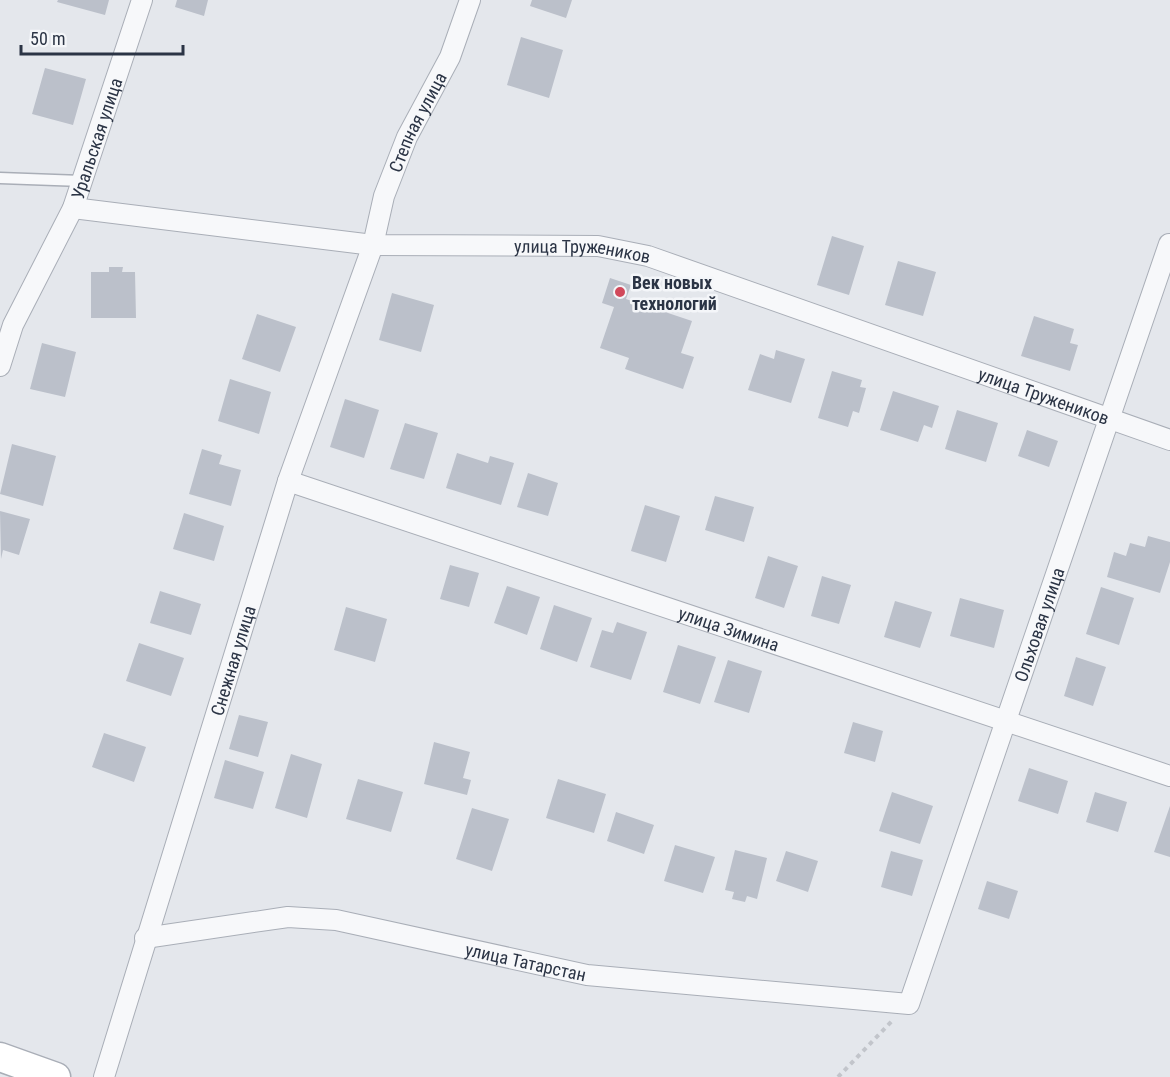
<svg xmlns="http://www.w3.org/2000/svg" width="1170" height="1077" viewBox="0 0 1170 1077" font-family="'Roboto Condensed',sans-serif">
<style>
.building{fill:#bbc0ca}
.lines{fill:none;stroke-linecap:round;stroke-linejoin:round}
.lane-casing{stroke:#a9aeb7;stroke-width:13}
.street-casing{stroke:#a9aeb7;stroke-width:22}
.secondary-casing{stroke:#a9aeb7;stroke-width:31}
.path{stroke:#c2c5cb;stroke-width:4;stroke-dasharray:4.5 4.5;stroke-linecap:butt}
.lane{stroke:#f7f8fa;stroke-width:10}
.street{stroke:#f7f8fa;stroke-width:20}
.secondary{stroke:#fff;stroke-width:28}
.poi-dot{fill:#d1495b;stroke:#f4f6f9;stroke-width:2}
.labels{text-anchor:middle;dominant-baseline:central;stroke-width:5;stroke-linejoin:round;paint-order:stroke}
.street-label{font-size:18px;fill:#2b3445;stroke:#f4f6f9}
.poi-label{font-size:18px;font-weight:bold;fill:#2b3445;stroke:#f4f6f9;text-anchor:start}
</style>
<rect width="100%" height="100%" fill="#e4e7ec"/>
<path class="building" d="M58 0H109L105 15 57 2Z
M177 0H208L204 16 175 7Z
M532 0H572L566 18 530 6Z
M521 37 563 50 549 98 507 85Z
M45 68 86 79 73 125 32 114Z
M832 236 864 246 849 295 817 285Z
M898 261 936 272 923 316 885 305Z
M109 267H123L122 272H135L136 318H91V272H109Z
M610 278 631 285 626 299 692 321 681 353 694 357 683 389 625 369 629 358 600 348 614 307 602 303Z
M392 293 434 305 421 352 379 340Z
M257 314 296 327 280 372 242 359Z
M1034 316 1074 329 1070 343 1078 345 1070 371 1021 356Z
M42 343 76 352 65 397 30 389Z
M776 350 805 359 791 403 748 390 760 354 774 359Z
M832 371 862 380 860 387 866 388 859 413 853 411 848 427 818 418Z
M230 379 271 392 259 434 218 421Z
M893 391 939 406 932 428 924 425 918 442 880 430Z
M345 399 379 410 364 458 330 447Z
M957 410 998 423 986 462 945 449Z
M405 423 438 433 424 479 390 469Z
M1027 430 1058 441 1049 467 1018 456Z
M12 444 56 456 43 506 0 494Z
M202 449 222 455 219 464 241 470 231 506 189 494Z
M457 453 488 463 490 456 514 463 501 505 446 488Z
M528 473 558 483 548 516 517 507Z
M715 496 754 507 744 542 705 530Z
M645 505 680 516 666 562 631 551Z
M0 511 30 519 19 555 3 550 1 559Z
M184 513 224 526 214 561 173 549Z
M1148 536 1170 542V562L1160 593 1107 577 1114 552 1126 556 1130 543 1145 547Z
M768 556 798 566 784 608 755 598Z
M450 565 479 573 469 607 440 599Z
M822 576 851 585 839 624 811 616Z
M507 586 540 597 527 635 494 623Z
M1101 587 1134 598 1119 645 1086 634Z
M160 591 201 604 191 635 150 623Z
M960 598 1004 610 994 648 950 636Z
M895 601 932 612 920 648 884 637Z
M554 605 592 618 577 662 540 649Z
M346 607 387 619 375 662 334 650Z
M617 622 647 632 631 680 590 667 602 630 613 633Z
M139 643 184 658 171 696 126 681Z
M678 645 716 657 700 704 663 692Z
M1076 657 1106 667 1093 706 1064 696Z
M728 660 762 671 749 713 714 702Z
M239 715 268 722 258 757 229 749Z
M853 722 883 731 875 762 844 753Z
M104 733 146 747 134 782 92 767Z
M434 742 470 752 463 778 471 780 467 795 424 784Z
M291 754 322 764 307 818 275 808Z
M225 760 264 772 253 809 214 798Z
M1029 768 1068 781 1058 814 1018 801Z
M358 779 403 792 391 832 346 819Z
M558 779 606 794 594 833 546 818Z
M892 792 933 806 920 844 879 831Z
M1095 792 1127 802 1118 832 1086 822Z
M1170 806V857L1154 852Z
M472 808 509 819 492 871 456 859Z
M616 812 654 825 644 854 607 841Z
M675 845 715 857 703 893 664 881Z
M735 850 767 858 757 899 747 896 745 902 732 899 734 892 725 890Z
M786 851 818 861 808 892 776 881Z
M891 851 923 860 912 896 881 887Z
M987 881 1018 891 1009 919 978 909Z"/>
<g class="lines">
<defs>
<path id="lane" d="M0 178 82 181"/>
<g id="street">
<path id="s1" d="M73 208 373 245 598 246 648 256 1170 440"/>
<path id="s2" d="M0 366 13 325 73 208 142 0"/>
<path id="s3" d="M288 481 1170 776"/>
<path id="s4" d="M145 938 288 917 336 920 587 975 909 1004 1169 244"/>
<path id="s5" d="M104 1077 288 481 373 245 384 196 407 137 450 57 470 0"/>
</g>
<path id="secondary" d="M0 1057 56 1077"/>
</defs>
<use href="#lane" class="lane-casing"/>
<use href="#street" class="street-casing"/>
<use href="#secondary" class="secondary-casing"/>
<path class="path" d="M838 1077 892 1021"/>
<use href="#lane" class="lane"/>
<use href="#street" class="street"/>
<use href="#secondary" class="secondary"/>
</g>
<circle class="poi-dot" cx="620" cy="292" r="6"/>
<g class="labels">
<g class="street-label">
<text stroke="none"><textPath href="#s5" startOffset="1006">Степная улица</textPath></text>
<text stroke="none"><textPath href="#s2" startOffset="248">Уральская улица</textPath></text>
<text stroke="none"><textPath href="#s1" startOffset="512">улица Тружеников</textPath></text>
<text stroke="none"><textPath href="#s1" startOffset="998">улица Тружеников</textPath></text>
<text stroke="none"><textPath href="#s4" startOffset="1174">Ольховая улица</textPath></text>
<text stroke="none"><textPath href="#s3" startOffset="465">улица Зимина</textPath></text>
<text stroke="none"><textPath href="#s5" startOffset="436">Снежная улица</textPath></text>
<text stroke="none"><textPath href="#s4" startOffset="387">улица Татарстан</textPath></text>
</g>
<g class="poi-label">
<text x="632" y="282">Век новых<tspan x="632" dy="21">технологий</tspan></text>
</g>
</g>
<path d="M21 45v9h162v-9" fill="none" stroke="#2b3445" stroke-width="3"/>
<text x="30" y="45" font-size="18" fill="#2b3445" stroke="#f4f6f9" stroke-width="4.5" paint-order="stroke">50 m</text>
</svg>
